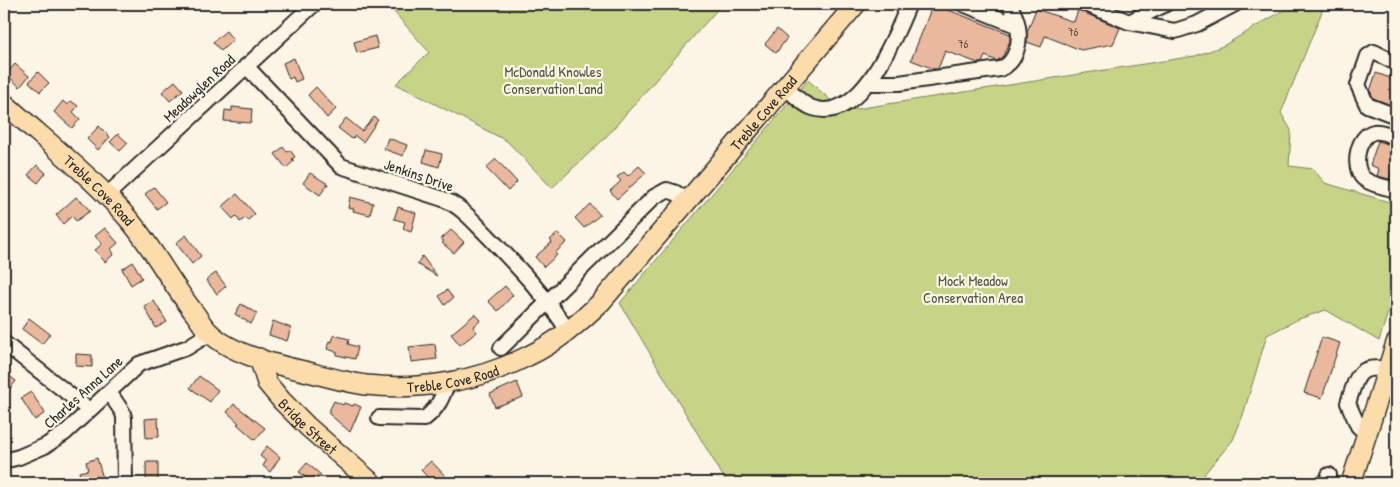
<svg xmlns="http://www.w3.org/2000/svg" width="1400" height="487" viewBox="0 0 1400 487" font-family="'Patrick Hand',sans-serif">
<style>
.green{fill:#c7d488;stroke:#79805a}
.building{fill:#eab89c;stroke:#2b2b2b}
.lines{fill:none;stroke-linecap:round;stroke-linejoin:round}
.minor-casing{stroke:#2b2b2b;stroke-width:18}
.major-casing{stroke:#2b2b2b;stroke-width:22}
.minor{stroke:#fcf5e5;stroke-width:14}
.major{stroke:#fddcac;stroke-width:19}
.labels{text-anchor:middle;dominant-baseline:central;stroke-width:4.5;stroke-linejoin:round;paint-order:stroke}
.number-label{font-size:12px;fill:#5b4e47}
.park-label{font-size:15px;fill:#525542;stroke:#fcf5e5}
.street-label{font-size:15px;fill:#2b2b2b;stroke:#fcf5e5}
</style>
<rect width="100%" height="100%" fill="#fcf5e5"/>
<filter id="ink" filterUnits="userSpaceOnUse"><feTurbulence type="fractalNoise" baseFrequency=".02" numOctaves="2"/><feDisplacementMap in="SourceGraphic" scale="10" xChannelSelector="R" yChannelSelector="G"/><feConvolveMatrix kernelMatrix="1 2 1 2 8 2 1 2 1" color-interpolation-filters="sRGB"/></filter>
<g filter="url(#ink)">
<path class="green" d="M387 4H722L605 138 552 188 507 141 396 84 429 52Z
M1294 4H1325L1281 113 1291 130 1289 166 1313 169 1325 183 1396 204V287L1379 341 1326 310 1299 319 1267 335 1243 415 1233 440 1205 473 1202 483H727L620 303 808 80 843 111 1195 56 1223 46Z"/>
<path class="building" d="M933 4 1010 34V41L1003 56 997 61 985 56 982 63H978L945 51 938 69H934L911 60Z
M1036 9 1074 22 1078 10 1120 28 1113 44 1081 50 1045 36 1041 47 1027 42V32Z
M777 29 787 38 776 53 765 44Z
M226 31 233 40 221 51 213 42Z
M375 36 378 48 357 53 354 42Z
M294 58 302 79 295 82 293 77 289 79 283 63Z
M15 64 29 76 20 87 6 74Z
M38 72 49 83 40 92 29 82Z
M1376 73 1396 80V107L1373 98 1370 91Z
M175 81 183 90 170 101 162 92Z
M316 87 336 109 327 118 308 95Z
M63 101 67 105 71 101 78 106 73 112 80 119 72 128 54 112Z
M232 107 252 109 251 123 224 121 225 110 232 111Z
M374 117 378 120 363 142 355 136 352 139 338 128 346 118 362 131Z
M99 126 110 137 98 150 87 139Z
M118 134 128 143 120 151 110 142Z
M388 138 407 145 403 156 384 149Z
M1378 141 1396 147V175L1391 173 1389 179 1377 176 1379 169 1370 165Z
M283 147 287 152 290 150 295 157 292 159 294 161 286 168 275 154Z
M426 150 442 154 439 167 423 162Z
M496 159 517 182 508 191 486 168Z
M37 165 46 173 38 183 28 175Z
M639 166 646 173 617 199 610 191 621 181 617 177 624 172 628 176Z
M310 173 328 184 320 195 303 183Z
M154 187 166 202 157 209 145 194Z
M237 194 255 214 248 220 245 218 240 222 236 216 233 219 222 207Z
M76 197 80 202 81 200 90 211 76 221 72 216 63 224 56 215Z
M350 197 373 203 370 215 353 211 354 209 348 208Z
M590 204 600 215 584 228 575 218Z
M398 207 416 213 411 232 403 229 405 222 394 219Z
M105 228 118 243 111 249 114 254 105 262 95 250 102 244 95 236Z
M451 230 464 242 454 253 442 243 444 241 441 239Z
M558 233 567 242 555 253 557 255 544 267 535 257 552 242 550 240Z
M186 235 201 256 192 264 176 243Z
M422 256 437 276 417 264Z
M133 262 142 278 131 285 122 269Z
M216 273 226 286 217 294 206 280Z
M505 286 513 295 498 311 488 301Z
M447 290 453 298 445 305 439 296Z
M154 301 167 322 156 328 144 306Z
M241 304 257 313 251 324 235 314Z
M475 314 481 320 473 327 477 332 460 345 451 334Z
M29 318 50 334 42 344 22 329Z
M273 321 291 328 287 341 269 335Z
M334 335 349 339 348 344 358 347 355 359 337 355V352L327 349 329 341 332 342Z
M1322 337 1340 343 1322 398 1304 393Z
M435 344 437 359 411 362 409 347Z
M76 354 92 355V367L76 366Z
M4 372 16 381 9 390 4 386Z
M199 376 218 390 210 402 190 388Z
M517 382 523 397 495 407 490 394Z
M31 392 45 413 35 420 21 398Z
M334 401 343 405 344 403 353 406 354 404 361 407 350 432 328 413Z
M234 404 265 428 255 440 237 424 239 423 227 412Z
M158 418 159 437 146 438 145 419Z
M267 446 280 457 270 472 263 466 266 461 260 456Z
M97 458 104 482 92 483 91 480 82 483 79 472 88 470 86 462Z
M431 461 452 483H433L421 470Z
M146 462H158V483H146Z
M307 463 321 475 313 483 299 472Z"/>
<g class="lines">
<defs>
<path id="minor" d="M963 4 1018 26
M1086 4 1129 22 1175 31 1197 24 1235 4
M1129 22 1166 4
M1396 63 1374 52 1368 56 1358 85 1367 105 1396 116
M246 66 341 166 443 199C461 206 473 221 487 235 516 265 546 296 568 331
M868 83H899L1000 69C1016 63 1021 42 1018 27 1017 19 1013 11 1009 4
M785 87C793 94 803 105 813 108 861 124 895 37 909 4
M1396 138C1390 135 1381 131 1374 132 1357 135 1352 167 1363 178 1371 185 1386 187 1396 190
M107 195 314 4
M4 343 89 410
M501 348 654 197 667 190 676 193 688 201
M109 392 123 413 124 418 125 483
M379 418 424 419C437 409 443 398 447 382
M1367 434 1358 426 1348 403C1359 370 1358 365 1396 370
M4 461 19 457 45 446 65 433 139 364 188 347 210 333
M1326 483 1329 475"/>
<g id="major">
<path id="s1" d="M4 103C47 142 94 178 131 222 155 251 172 285 196 315 200 321 204 328 210 333 230 353 276 365 304 371 324 376 345 382 366 385 421 391 479 381 528 356 556 343 579 323 601 302L856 4"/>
<path id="s2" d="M259 358 267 383 282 401 308 427 372 483"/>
<path d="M1351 483 1396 343"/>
</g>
</defs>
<use href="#minor" class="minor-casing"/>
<use href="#major" class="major-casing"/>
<use href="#minor" class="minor"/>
<use href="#major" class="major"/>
</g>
</g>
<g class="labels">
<g class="number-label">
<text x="1073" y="31">76</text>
<text x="963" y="43">76</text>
</g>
<g class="park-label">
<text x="553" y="71">McDonald Knowles<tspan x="553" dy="17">Conservation Land</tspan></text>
<text x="973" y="280">Mock Meadow<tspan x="973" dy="17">Conservation Area</tspan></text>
</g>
<g class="street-label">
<text transform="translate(199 88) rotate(-43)">Meadowglen Road</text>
<text stroke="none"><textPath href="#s1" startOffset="984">Treble Cove Road</textPath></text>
<text transform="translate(419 175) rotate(19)">Jenkins Drive</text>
<text stroke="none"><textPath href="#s1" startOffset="129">Treble Cove Road</textPath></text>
<text stroke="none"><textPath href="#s1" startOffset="564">Treble Cove Road</textPath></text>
<text transform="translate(83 392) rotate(-42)">Charles Anna Lane</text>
<text stroke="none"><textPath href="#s2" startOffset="86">Bridge Street</textPath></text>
</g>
</g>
<rect width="1400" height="487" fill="none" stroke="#fcf5e5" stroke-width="20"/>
<rect x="10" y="10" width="1380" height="467" fill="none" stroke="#2b2b2b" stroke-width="2" filter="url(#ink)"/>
</svg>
